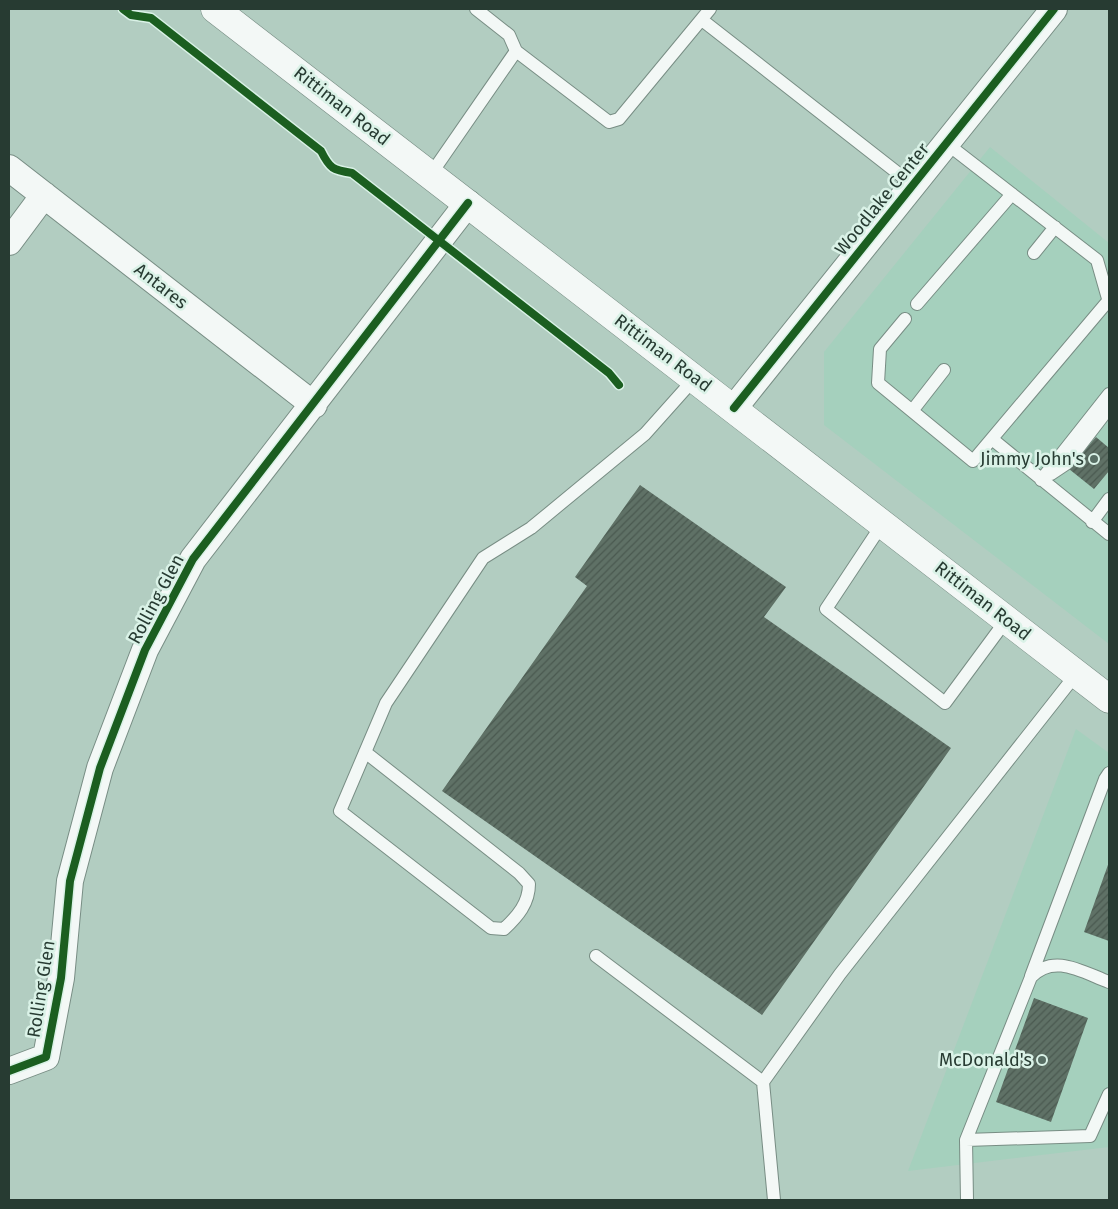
<svg xmlns="http://www.w3.org/2000/svg" width="1118" height="1209" viewBox="0 0 1118 1209" font-family="'Fira Sans',sans-serif">
<style>
.built{fill:#a5d0bd}
.building{fill:url(#building-hatch)}
.lines{fill:none;stroke-linecap:round;stroke-linejoin:round}
.service-casing{stroke:#788d84;stroke-width:14}
.minor-casing{stroke:#788d84;stroke-width:28}
.secondary-casing{stroke:#788d84;stroke-width:29}
.service{stroke:#f3f8f6;stroke-width:12}
.minor{stroke:#f3f8f6;stroke-width:26}
.secondary{stroke:#f3f8f6;stroke-width:28}
.cycleway-casing{stroke:#daf2e7;stroke-width:11}
.cycleway{stroke:#1b5e20;stroke-width:8}
.poi-dot{fill:#586e64;stroke:#daf2e7;stroke-width:2}
.labels{text-anchor:middle;dominant-baseline:central;stroke-width:5;stroke-linejoin:round;paint-order:stroke}
.street-label{font-size:18px;fill:#273b32;stroke:#daf2e7}
.poi-label{font-size:18px;fill:#273b32;stroke:#daf2e7;text-anchor:end}
</style>
<defs>
<pattern id="building-hatch" width="6" height="6" patternUnits="userSpaceOnUse" patternTransform="scale(1.25)"><rect width="6" height="6" fill="#5f7166"/><path d="M-1 1l2-2M0 6l6-6M5 7l2-2" fill="none" stroke="#4a5950"/></pattern>
</defs>
<rect width="100%" height="100%" fill="#b2cdc1"/>
<path class="built" d="M990 147 1109 243V644L824 425V352Z
M1076 729 1109 753V1147L908 1171Z"/>
<path class="building" d="M1096 437 1109 448V471L1094 489 1069 469Z
M640 485 786 587 764 617 951 748 762 1015 442 791 587 586 575 577Z
M1109 862V941L1084 932Z
M1034 998 1088 1018 1051 1122 996 1102Z"/>
<g class="lines">
<defs>
<path id="service" d="M702 20 913 185
M516 51 609 122 619 119 710 9
M946 143 1097 260 1109 302
M431 174 516 51 509 35 476 9
M1034 253 1055 227
M917 304 1012 194
M905 319 880 349 878 383 973 461 1108 301
M912 411 944 370
M992 439 1109 534
M1051 474 1066 464 1109 408
M1041 480 1109 394
M1092 522 1109 499
M883 523 826 609 945 703 1007 619
M365 752 519 873 529 884C529 903 518 916 504 929L491 928 340 811 386 703 483 558 531 528 645 434 695 378
M596 956 763 1082
M1031 976 1105 779 1109 773
M966 1140 1090 1136 1109 1094
M774 1200 763 1082 840 974 1077 673
M967 1200 966 1140 1031 977C1054 953 1082 972 1109 982"/>
<path id="minor" d="M9 168 314 405
M9 242 44 195
M734 408 1054 9
M9 1071 46 1057 61 978 70 881 100 768 145 650 193 559 468 203"/>
<path id="secondary" d="M215 9 1109 699"/>
</defs>
<use href="#service" class="service-casing"/>
<use href="#minor" class="minor-casing"/>
<use href="#secondary" class="secondary-casing"/>
<use href="#service" class="service"/>
<use href="#minor" class="minor"/>
<use href="#secondary" class="secondary"/>
<defs>
<path id="cycleway" d="M123 9 131 15 151 18 321 151C330 169 333 170 352 173L609 373 619 385
M734 408 1054 9
M9 1071 46 1057 61 978 70 881 100 768 145 650 193 559 468 203"/>
</defs>
<use href="#cycleway" class="cycleway-casing"/>
<use href="#cycleway" class="cycleway"/>
</g>
<g class="poi-dot">
<circle cx="1094" cy="459" r="5"/>
<circle cx="1042" cy="1060" r="5"/>
</g>
<g class="labels">
<g class="street-label">
<text transform="translate(342 106) rotate(38)">Rittiman Road</text>
<text transform="translate(882 199) rotate(-51)">Woodlake Center</text>
<text transform="translate(161 286) rotate(38)">Antares</text>
<text transform="translate(663 353) rotate(37)">Rittiman Road</text>
<text transform="translate(156 599) rotate(-62)">Rolling Glen</text>
<text transform="translate(983 601) rotate(38)">Rittiman Road</text>
<text transform="translate(41 989) rotate(-81)">Rolling Glen</text>
</g>
<g class="poi-label">
<text x="1084" y="459">Jimmy John's</text>
<text x="1032" y="1060">McDonald's</text>
</g>
</g>
<rect width="1118" height="1209" fill="none" stroke="#273b32" stroke-width="20"/>
</svg>
